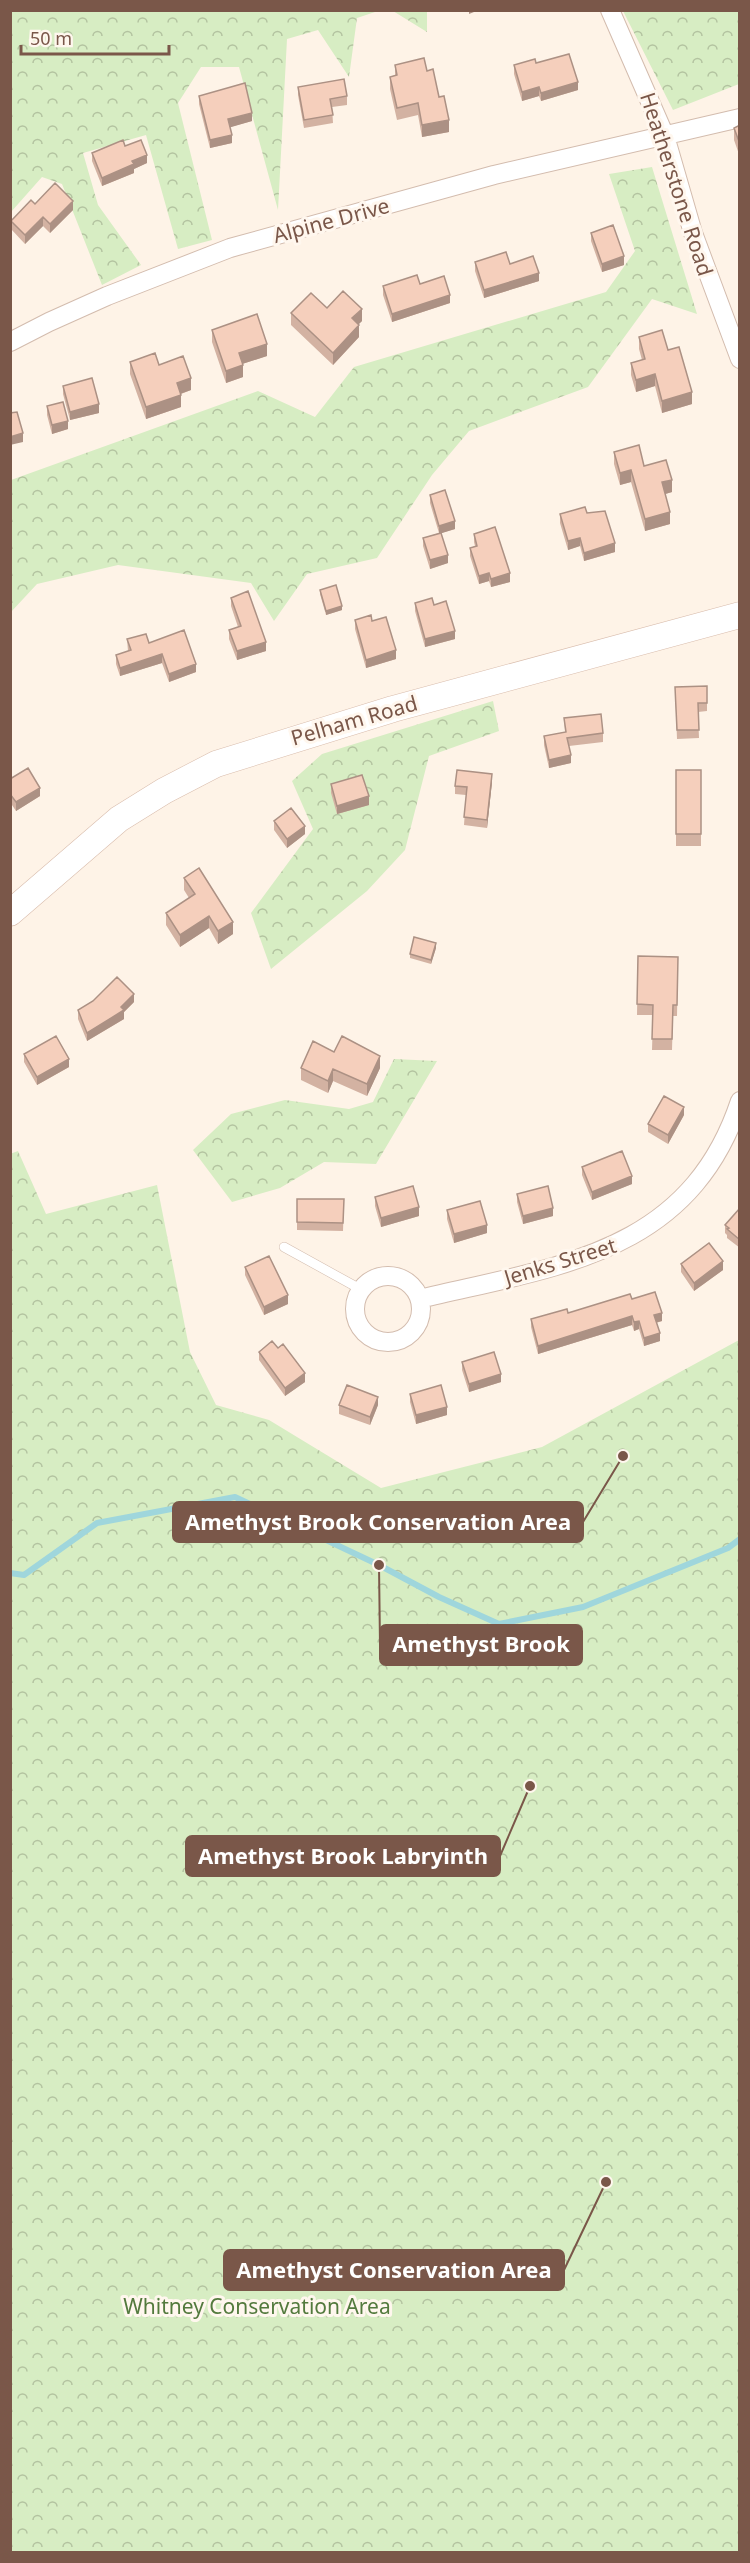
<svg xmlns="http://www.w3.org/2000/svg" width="750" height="2563" viewBox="0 0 750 2563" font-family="'Noto Sans',sans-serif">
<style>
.forest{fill:url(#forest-crowns)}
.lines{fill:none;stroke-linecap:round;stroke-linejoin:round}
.stream{stroke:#9fd6dc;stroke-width:6}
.lane-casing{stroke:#d3bcae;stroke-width:10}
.street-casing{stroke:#d3bcae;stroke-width:20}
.secondary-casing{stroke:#d9bdad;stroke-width:27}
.lane{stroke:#fff;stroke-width:9}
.street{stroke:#fff;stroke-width:18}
.secondary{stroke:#fff;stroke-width:26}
.wall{fill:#d3b2a2}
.shaded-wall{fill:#ac9184}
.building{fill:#f5cfbc;stroke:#ac9184;stroke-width:1.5}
.labels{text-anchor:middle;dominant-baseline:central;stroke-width:6;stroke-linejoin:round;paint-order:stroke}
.street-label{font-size:21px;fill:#7a5749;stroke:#fff7ee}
.park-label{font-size:21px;fill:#537a3d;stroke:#fff7ee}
.leader{fill:none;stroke:#7a5749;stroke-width:2}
.callout-dot{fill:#7a5749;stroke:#fff7ee;stroke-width:2}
.callout{fill:#7a5749;stroke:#7a5749;stroke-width:2}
.callout-label{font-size:22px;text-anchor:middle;font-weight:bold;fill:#fff}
</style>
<defs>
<pattern id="forest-crowns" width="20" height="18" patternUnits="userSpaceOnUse" patternTransform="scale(1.5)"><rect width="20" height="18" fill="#d7edc3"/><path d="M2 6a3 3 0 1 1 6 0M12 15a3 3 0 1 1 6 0" fill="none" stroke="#b3c3a0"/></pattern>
</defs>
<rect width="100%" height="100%" fill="#fef3e7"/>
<path class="forest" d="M11 11H378L357 18 349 77 318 30 287 39 278 210 239 67H201L178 103 212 240 178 249 146 135 83 153 98 205 141 265 102 285 62 184 42 177 11 212Z
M393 11H427V32Z
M623 11H739V84L673 110Z
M652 167 697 314 652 299 588 387 469 431 432 475 377 558 307 574 274 621 251 583 118 565 37 584 11 612V480L258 391 315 417 354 367 606 292 635 251 609 174Z
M493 701 499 731 429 756 405 850 367 891 271 969 251 913 313 829 292 781 322 754Z
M394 1059 437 1061 376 1164 324 1162 280 1188 232 1202 193 1150 231 1114 285 1100 349 1109 373 1102Z
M18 1151 46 1214 157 1185 190 1352 216 1405 269 1420 381 1488 542 1447 739 1340V2552H11L10 1154Z"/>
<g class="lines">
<path class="stream" d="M10 1573 24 1575 97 1523 235 1497 379 1565 439 1597 499 1624 583 1607 728 1548 740 1539"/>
<defs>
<path id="lane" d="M284 1247 362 1290"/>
<path id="street" d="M610 10 665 136 693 233 740 359
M10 342 49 322 107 296 230 248 494 175 740 118
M355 1309a33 33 0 1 1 66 0a33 33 0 1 1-66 0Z
M420 1299C556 1266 689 1255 740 1101"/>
<path id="secondary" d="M10 913 119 819 164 791 216 764 393 709 740 615"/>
</defs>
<use href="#lane" class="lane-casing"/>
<use href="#street" class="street-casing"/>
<use href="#secondary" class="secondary-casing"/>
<use href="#lane" class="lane"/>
<use href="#street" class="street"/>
<use href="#secondary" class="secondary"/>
</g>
<path class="wall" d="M395 65 427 71 439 97 449 132 422 137 418 115 397 120 390 89V77L395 75Z
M514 65 578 90 541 101 539 96 522 101 514 74Z
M298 87 347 96V105L332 107 333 123 304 128 298 95Z
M199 96 252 121 230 127 232 143 210 148 199 104Z
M740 125V157L734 140V128Z
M125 146 147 163 134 169V173L102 186 92 161V153Z
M35 204 73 210 50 233 43 226 25 244 11 229V221Z
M591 233 624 265 602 272 591 241Z
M475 262 510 264 539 281 484 298 475 271Z
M383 286 450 303 392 322 383 295Z
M327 308 362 321 358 324 359 337 333 365 291 325V313Z
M212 330 267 356 242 364 243 377 226 383 212 342Z
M639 337 692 404 662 413 655 386 636 392 631 375V363L642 360 639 349Z
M130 362 159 365 191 390 181 394V407L146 419 130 374Z
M63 386 99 413 70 420 63 394Z
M47 406 68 429 52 434 47 415Z
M614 452 644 466 672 492 665 494 670 524 645 531 631 482 620 485 614 464Z
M430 495 455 529 441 533 448 563 430 569 423 546V538L439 533 430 503Z
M587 513 615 552 584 561 580 546 568 550 560 523V514Z
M474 534 510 582 491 587 489 581 479 584 470 556V548L475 546 474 542Z
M320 590 342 610 326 615 320 594Z
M231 598 266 651 237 660 229 639V630L238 627 231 606Z
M415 603 434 605 455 639 425 647 415 611Z
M355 620 372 621 396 659 366 668 355 629Z
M127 639 149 643 196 672 169 682 162 663 120 676 116 664V655L128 651Z
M707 686V711L698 712 699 738 677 739 675 687Z
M564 718 603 733V742L569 746 571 763 549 768 544 745V736L565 732Z
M676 770H701V846H676Z
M10 779 40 796 16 811 10 802Z
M492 782 487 828 464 825 466 795 455 794V786Z
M331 784 369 805 337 814 331 793Z
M274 821 305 834 287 848 274 830Z
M184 878 233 934 218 944 209 928 180 947 166 925V913L189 898 184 890Z
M436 948 431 964 410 958V954Z
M638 956 678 957 677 1016H673L672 1050H652L653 1015H637Z
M134 1002 124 1012V1019L87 1041 78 1019V1010Z
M334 1052 380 1068 367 1096 333 1081 328 1093 301 1080V1068Z
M24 1054 69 1067 37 1085 24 1062Z
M684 1115 668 1144 648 1132V1124Z
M582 1167 632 1184 592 1200 582 1175Z
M517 1194 553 1216 523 1224 517 1202Z
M375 1197 419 1216 381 1227 375 1206Z
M297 1199H344L343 1231 297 1230Z
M740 1208V1248L727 1238V1235L725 1233V1225Z
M447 1210 487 1233 454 1243 447 1219Z
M681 1264 723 1270 694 1291 681 1272Z
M245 1267 288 1304 264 1315 245 1275Z
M632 1299 662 1321 656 1323 660 1341 644 1346 639 1329 634 1331 632 1325 538 1354 531 1327V1319L568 1313Z
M278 1348 305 1382 285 1396 259 1360V1352Z
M462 1362 501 1382 469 1392 462 1370Z
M410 1394 447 1415 416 1424 410 1402Z
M339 1405H378L370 1425 339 1414Z"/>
<path class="shaded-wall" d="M469 10H479L469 14Z
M578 82V90L541 101V93Z
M539 87V96L522 101V92Z
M252 113V121L228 128V119Z
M449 120V132L422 137V125Z
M232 135V143L210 148V140Z
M147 155V163L134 169V173L102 186V178L132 161Z
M73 201V210L50 233V224Z
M43 217V226L25 244V235Z
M624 256V265L602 272V264Z
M539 273V281L484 298V290Z
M450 295V303L392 322V314Z
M362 309V321L352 331V318Z
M359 325V337L333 365V353Z
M267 344V356L239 365V353Z
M243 365V377L226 383V371Z
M655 374V386L636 392V380Z
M191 378V390L177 395V383Z
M692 392V404L662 413V401Z
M181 395V407L146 419V407Z
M99 404V413L70 420V412Z
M68 421V429L52 434V425Z
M23 433V442L10 445V437Z
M631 470V482L620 485V473Z
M672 480V492L662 495V482Z
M670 512V524L645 531V519Z
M455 521V529L439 534V526Z
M580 538V546L568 550V541Z
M615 543V552L584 561V553Z
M448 555V563L430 569V560Z
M489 573V581L479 584V576Z
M510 573V582L491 587V579Z
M342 606V610L326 615V611Z
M455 631V639L425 647V639Z
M266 642V651L237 660V651Z
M396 650V659L366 668V660Z
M162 654V663L120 676V668Z
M196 664V672L169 682V674Z
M571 755V763L549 768V760Z
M492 774V782L487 828V820Z
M40 788V796L16 811V802Z
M369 796V805L337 814V806Z
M305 826V834L287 848V839Z
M209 916V928L180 947V935Z
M233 922V934L218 944V931Z
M436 943V948L431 964V960Z
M134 994V1002L124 1012V1019L87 1041V1033L121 1007Z
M380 1056V1068L367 1096V1084Z
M69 1059V1067L37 1085V1077Z
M333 1069V1081L328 1093V1081Z
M684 1107V1115L668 1144V1135Z
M632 1176V1184L592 1200V1192Z
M419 1207V1216L381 1227V1218Z
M553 1208V1216L523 1224V1216Z
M487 1225V1233L454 1243V1234Z
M723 1261V1270L694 1291V1283Z
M288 1295V1304L264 1315V1307Z
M662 1313V1321L654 1323V1315Z
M632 1316V1325L538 1354V1346Z
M639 1321V1329L634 1331V1322Z
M660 1333V1341L644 1346V1338Z
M305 1373V1382L285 1396V1388Z
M501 1374V1382L469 1392V1384Z
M378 1397V1405L370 1425V1417Z
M447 1407V1415L416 1424V1415Z"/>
<path class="building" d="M569 54 578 82 541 93 539 87 522 92 514 65 535 59 536 63Z
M424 58 427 71 433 69 439 97 444 96 449 120 422 125 418 103 397 108 390 77 397 75 395 65Z
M344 79 347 96 330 99 333 115 304 120 298 87Z
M245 83 252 113 228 119 232 135 210 140 199 96Z
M740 125V144L734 128Z
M123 140 125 146 141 140 147 155 132 161 134 164 102 178 92 153Z
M55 183 73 201 50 224 43 217 25 235 11 221 31 200 35 204Z
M613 225 624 256 602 264 591 233Z
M506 252 510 264 533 256 539 273 484 290 475 262Z
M417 275 420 284 444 276 450 295 392 314 383 286Z
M343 291 362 309 352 318 359 325 333 353 291 313 311 293 327 308Z
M257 314 267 344 239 353 243 365 226 371 212 330Z
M662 330 668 350 679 347 692 392 662 401 655 374 636 380 631 363 645 359 639 337Z
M155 353 159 365 183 356 191 378 177 383 181 395 146 407 130 362Z
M92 378 99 404 70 412 63 386Z
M63 402 68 421 52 425 47 406Z
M17 412 23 433 10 437V413Z
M639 445 644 466 666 460 672 480 662 482 670 512 645 519 631 470 620 473 614 452Z
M445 490 455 521 439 526 430 495Z
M585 507 587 513 605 511 615 543 584 553 580 538 568 541 560 514Z
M495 527 510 573 491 579 489 573 479 576 470 548 477 546 474 534Z
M441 533 448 555 430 560 423 538Z
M336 585 342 606 326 611 320 590Z
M248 591 266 642 237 651 229 630 241 626 231 598Z
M432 598 434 605 446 601 455 631 425 639 415 603Z
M371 615 372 621 386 617 396 650 366 660 355 620Z
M184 630 196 664 169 674 162 654 120 668 116 655 131 650 127 639 146 634 149 643Z
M707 686V703H698L699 730H677L675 687Z
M601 714 603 733 567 738 571 755 549 760 544 736 566 732 564 718Z
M28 768 40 788 16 802 10 794V779Z
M457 770 492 774 487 820 464 817 467 787 455 786Z
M676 770H701V834H676Z
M362 775 369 796 337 806 331 784Z
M291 808 305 826 287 839 274 821Z
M199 868 233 922 218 931 209 916 180 935 166 913 195 894 184 878Z
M414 937 436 943 431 960 410 954Z
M638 956 678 957 677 1005H673L672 1039H652L653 1005 637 1004Z
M117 977 134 994 121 1007 124 1010 87 1033 78 1010 93 1001Z
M56 1036 69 1059 37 1077 24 1054Z
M342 1036 380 1056 367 1084 333 1069 328 1081 301 1068 313 1041 334 1052Z
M664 1096 684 1107 668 1135 648 1124Z
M622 1151 632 1176 592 1192 582 1167Z
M413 1186 419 1207 381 1218 375 1197Z
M548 1186 553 1208 523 1216 517 1194Z
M297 1199H344L343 1223 297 1222Z
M480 1201 487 1225 454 1234 447 1210Z
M740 1208V1240L727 1229 729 1228 725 1225Z
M709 1243 723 1261 694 1283 681 1264Z
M269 1256 288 1295 264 1307 245 1267Z
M655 1292 662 1313 654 1315 660 1333 644 1338 639 1321 634 1322 632 1316 538 1346 531 1319 567 1309 568 1313 630 1294 632 1299Z
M272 1341 278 1348 283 1344 305 1373 285 1388 259 1352Z
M494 1352 501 1374 469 1384 462 1362Z
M347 1385 378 1397 370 1417 339 1405Z
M441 1385 447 1407 416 1415 410 1394Z"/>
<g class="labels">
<g class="street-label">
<text transform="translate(677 184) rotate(72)">Heatherstone Road</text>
<text transform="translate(331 220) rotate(-15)">Alpine Drive</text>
<text transform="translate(354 720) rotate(-16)">Pelham Road</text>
<text transform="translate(560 1261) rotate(-17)">Jenks Street</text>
</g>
<g class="park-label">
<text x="257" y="2306">Whitney Conservation Area</text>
</g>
</g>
<path class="leader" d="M623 1456L583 1522M379 1565L380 1645M530 1786L500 1856M606 2182L564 2270"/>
<g class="callout-dot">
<circle cx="623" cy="1456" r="6"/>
<circle cx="379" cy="1565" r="6"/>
<circle cx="530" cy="1786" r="6"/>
<circle cx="606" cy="2182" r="6"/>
</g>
<g class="callout">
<rect x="173" y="1502" width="410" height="40" rx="6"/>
<rect x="380" y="1625" width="202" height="40" rx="6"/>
<rect x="186" y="1836" width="314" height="40" rx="6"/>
<rect x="224" y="2250" width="340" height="40" rx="6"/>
</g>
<g class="callout-label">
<text x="378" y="1530">Amethyst Brook Conservation Area</text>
<text x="481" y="1652">Amethyst Brook</text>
<text x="343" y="1864">Amethyst Brook Labryinth</text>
<text x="394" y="2278">Amethyst Conservation Area</text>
</g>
<rect width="750" height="2563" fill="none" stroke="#7a5749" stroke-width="24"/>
<path d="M21 45v9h148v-9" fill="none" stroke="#7a5749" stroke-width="3"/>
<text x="30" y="45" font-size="18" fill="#7a5749" stroke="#fff7ee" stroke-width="4.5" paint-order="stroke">50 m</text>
</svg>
